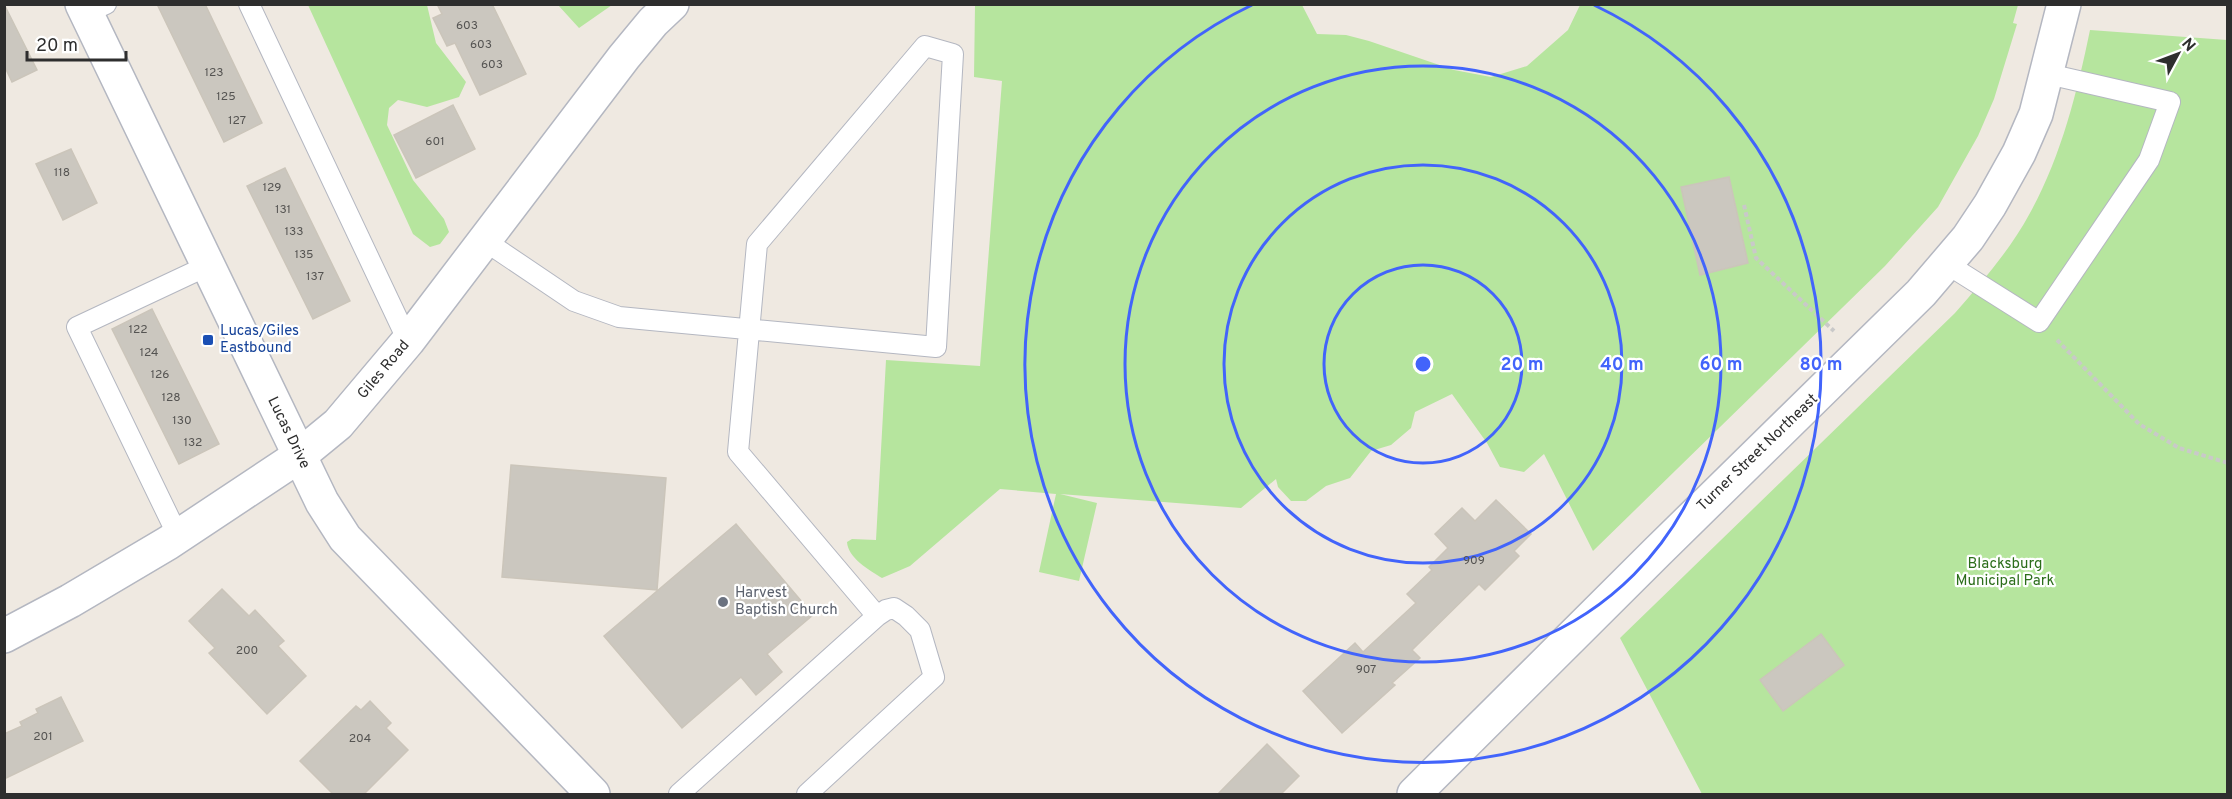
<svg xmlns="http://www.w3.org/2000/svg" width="2232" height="799" viewBox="0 0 2232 799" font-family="Overpass,sans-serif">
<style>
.green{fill:#b6e59e}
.building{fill:#cbc7bf;stroke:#cbc5ba;stroke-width:1.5}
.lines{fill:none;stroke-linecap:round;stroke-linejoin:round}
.lane-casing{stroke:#b4b7c1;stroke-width:22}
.street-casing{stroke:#b4b7c1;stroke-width:36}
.secondary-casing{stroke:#b4b7c1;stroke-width:36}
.path{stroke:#c9c9c9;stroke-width:4;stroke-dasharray:4.5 3;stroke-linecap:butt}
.lane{stroke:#fff;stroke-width:20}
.street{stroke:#fff;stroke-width:33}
.secondary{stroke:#fff;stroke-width:33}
.ring{fill:none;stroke:#4264fb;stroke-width:3}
.transit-dot{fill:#1a4fb4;stroke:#fff;stroke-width:2}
.worship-dot{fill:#6b7280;stroke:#fff;stroke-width:2}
.labels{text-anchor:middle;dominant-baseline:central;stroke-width:4.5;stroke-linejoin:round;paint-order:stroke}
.number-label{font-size:12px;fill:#555452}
.transit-label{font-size:15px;fill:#164399;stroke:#fff;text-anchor:start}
.street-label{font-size:15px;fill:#2e2e2e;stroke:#fff}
.park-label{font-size:15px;fill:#2c6e1b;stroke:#fff}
.worship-label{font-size:15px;fill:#5b616d;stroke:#fff;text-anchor:start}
.centre{fill:#4264fb;stroke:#fff;stroke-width:3}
.ring-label{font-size:18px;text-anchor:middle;font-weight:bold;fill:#4264fb;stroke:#fff;stroke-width:4.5;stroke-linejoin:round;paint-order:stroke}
</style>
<rect width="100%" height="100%" fill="#efe9e1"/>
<path class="green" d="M308 5H427L436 43 466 82 459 97 427 107 398 100 389 108 387 125 413 180 444 219 449 232 440 244 430 247 413 234Z
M558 5H612L579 28Z
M979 5H1302L1317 34 1346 35 1369 41 1454 70 1491 77 1527 66 1568 30 1580 5H2018L2013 23 2017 24 1994 99 1978 136 1938 207 1885 266 1593 551 1544 454 1524 472 1500 467 1487 443 1452 394 1415 412 1411 428 1391 445 1371 451 1350 478 1326 486 1306 501H1291L1278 487 1276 479 1241 508 1060 494 1097 503 1079 581 1039 572 1056 494 1000 489 910 566 882 578C869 570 848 558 847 542L852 539 876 540 886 360 980 366 1002 81 974 77 975 6Z
M2090 30 2227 40V794H1702L1620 638 1955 313C1982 282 2010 250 2030 213 2061 157 2077 93 2090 30Z"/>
<path class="building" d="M4 4 37 70 12 82 4 65Z
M157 4H205L262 123 224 142Z
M437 4H492L526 74 480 95 455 43 447 46 433 18 442 14Z
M453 105 475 149 416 178 394 135Z
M71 149 97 203 63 220 36 164Z
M285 168 350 301 313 319 247 186Z
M1729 177 1748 263 1700 275 1681 187Z
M152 309 219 444 179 464 112 329Z
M511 465 666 478 657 590 502 577Z
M1496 500 1531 534 1514 551 1519 556 1485 590 1479 584 1412 650 1420 658 1392 683 1395 685 1342 733 1303 691 1355 643 1363 652 1416 603 1407 594 1432 570 1429 567 1448 548 1435 534 1462 508 1475 521Z
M736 524 813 615 767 654 782 672 756 695 741 677 682 728 604 636Z
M222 589 249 616 255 610 284 641 278 646 306 676 267 714 209 653 215 648 189 621Z
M1821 634 1844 665 1783 711 1760 680Z
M61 697 83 741 4 779V734L22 726 20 722 38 713 36 709Z
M370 701 391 723 386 728 408 750 363 795H334L300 761 356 706 361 710Z
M1267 744 1299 776 1280 795H1217Z"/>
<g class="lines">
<defs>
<path id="lane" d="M249 4 408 341
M86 13 106 4
M485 241 574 301 619 317 936 347 953 54 925 46 757 244 738 452 877 616
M1947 264 2039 322 2149 160 2170 102 2048 74
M178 536 77 327 207 266
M679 794 877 616 886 610 894 608 906 616 920 630 934 677 807 794"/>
<path id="street" d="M82 4 322 502 345 538 593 794"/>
<path id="secondary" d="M4 636 70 601 168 543 299 456 338 424 408 341 624 57 653 22 672 4
M1414 794 1657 552 1921 293 1968 238 1990 205 2019 153 2036 114 2064 4"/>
</defs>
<use href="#lane" class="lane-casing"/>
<use href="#street" class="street-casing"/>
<use href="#secondary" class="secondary-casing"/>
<path class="path" d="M1744 205 1756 258 1834 331
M2057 340 2139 424 2179 448 2228 463"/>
<use href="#lane" class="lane"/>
<use href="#street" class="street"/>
<use href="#secondary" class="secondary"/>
</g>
<g class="ring">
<circle cx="1423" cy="364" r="99"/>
<circle cx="1423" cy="364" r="199"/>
<circle cx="1423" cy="364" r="298"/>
<path d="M1594 5A398 398 0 1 1 1252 5"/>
</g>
<rect class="transit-dot" x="202" y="334" width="12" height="12" rx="3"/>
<circle class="worship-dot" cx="723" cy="602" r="6"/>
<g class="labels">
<g class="number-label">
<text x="467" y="26">603</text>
<text x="481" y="45">603</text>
<text x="492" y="65">603</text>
<text x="214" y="73">123</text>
<text x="226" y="97">125</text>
<text x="237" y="121">127</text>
<text x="435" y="142">601</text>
<text x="62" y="173">118</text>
<text x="272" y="188">129</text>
<text x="283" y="210">131</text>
<text x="294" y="232">133</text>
<text x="304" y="255">135</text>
<text x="315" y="277">137</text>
<text x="138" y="330">122</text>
<text x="149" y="353">124</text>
<text x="160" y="375">126</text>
<text x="171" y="398">128</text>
<text x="182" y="421">130</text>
<text x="193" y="443">132</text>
<text x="1474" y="561">909</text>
<text x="247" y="651">200</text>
<text x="1366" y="670">907</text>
<text x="43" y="737">201</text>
<text x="360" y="739">204</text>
</g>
<g class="transit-label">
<text x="220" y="331">Lucas/Giles<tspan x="220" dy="17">Eastbound</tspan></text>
</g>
<g class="street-label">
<text transform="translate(384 370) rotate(-50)">Giles Road</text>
<text transform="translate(288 433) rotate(64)">Lucas Drive</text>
<text transform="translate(1758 453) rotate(-44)">Turner Street Northeast</text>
</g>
<g class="park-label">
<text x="2005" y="564">Blacksburg<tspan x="2005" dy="17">Municipal Park</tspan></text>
</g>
<g class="worship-label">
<text x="735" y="593">Harvest<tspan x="735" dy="17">Baptish Church</tspan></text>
</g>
</g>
<circle cx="1423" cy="364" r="9" class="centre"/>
<g class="ring-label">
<text x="1522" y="370">20 m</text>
<text x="1622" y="370">40 m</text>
<text x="1721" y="370">60 m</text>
<text x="1821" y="370">80 m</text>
</g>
<rect width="2232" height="799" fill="none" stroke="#2e2e2e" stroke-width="12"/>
<g transform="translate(2178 54) rotate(49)" stroke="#ffffff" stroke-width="4.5" paint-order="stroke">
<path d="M0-4.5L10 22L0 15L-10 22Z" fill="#2e2e2e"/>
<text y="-9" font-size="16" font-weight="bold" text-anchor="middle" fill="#2e2e2e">N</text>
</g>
<path d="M27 51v9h99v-9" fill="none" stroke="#2e2e2e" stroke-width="3"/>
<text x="36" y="51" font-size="18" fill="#2e2e2e" stroke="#ffffff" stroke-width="4.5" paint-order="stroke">20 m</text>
</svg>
